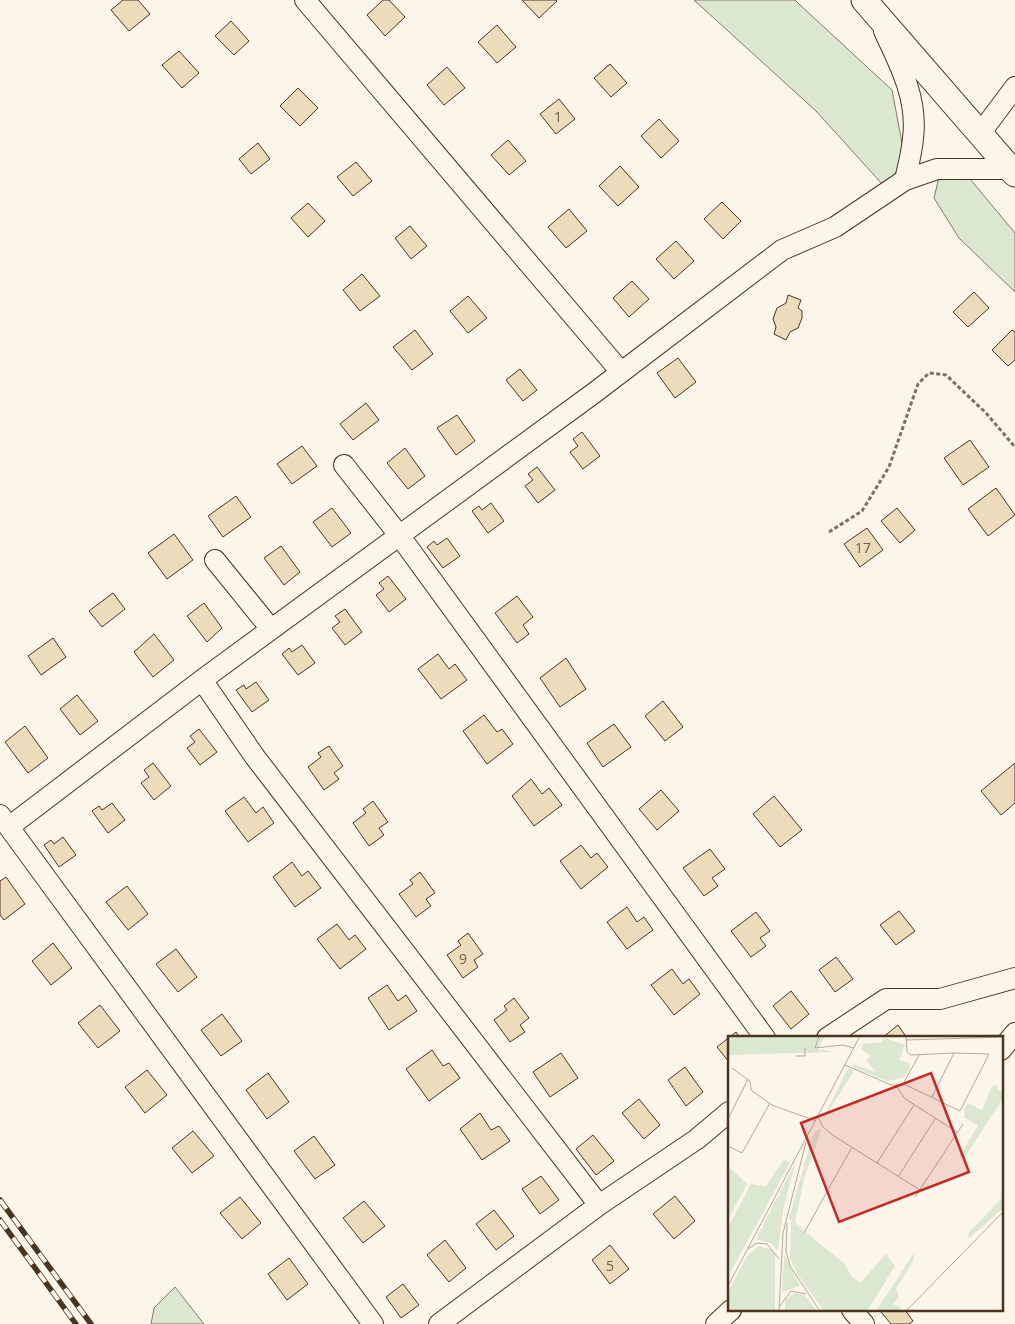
<svg xmlns="http://www.w3.org/2000/svg" width="1015" height="1324" viewBox="0 0 1015 1324" font-family="'Open Sans',sans-serif">
<style>
.green{fill:#dce7d0;stroke:#887966}
.building{fill:#ecdcbc;stroke:#4a3520}
.lines{fill:none;stroke-linecap:round;stroke-linejoin:round}
.minor-casing{stroke:#4a3520;stroke-width:22}
.major-casing{stroke:#4a3520;stroke-width:27}
.path{stroke:#7f6f5c;stroke-width:3;stroke-dasharray:4 2.5;stroke-linecap:butt}
.minor{stroke:#fbf6e9;stroke-width:20}
.major{stroke:#fbf6e9;stroke-width:25}
.rail-casing{stroke:#4a3520;stroke-width:5.5}
.rail{stroke:#fbf6e9;stroke-width:4;stroke-dasharray:11;stroke-linecap:butt}
.labels{text-anchor:middle;dominant-baseline:central;stroke-width:4;stroke-linejoin:round;paint-order:stroke}
.number-label{font-size:14px;fill:#725f47}
.inset-road{fill:none;stroke:#b4a999;stroke-width:1}
.view{fill:#c62828;fill-opacity:0.15;stroke:#c62828;stroke-width:2.5}
.inset-edge{fill:none;stroke:#4a3520;stroke-width:2.5}
</style>
<rect width="100%" height="100%" fill="#fbf6e9"/>
<path class="green" d="M694 0H795L799 4 892 90 902 143 899 168 893 177 883 185 816 111Z
M939 177 970 179 1015 233V292L959 238 934 198Z
M175 1287 204 1324H151L154 1308Z"/>
<path class="building" d="M123 0H138L150 14 129 31 111 10Z
M383 0H389L405 17 385 36 367 15Z
M522 0H556L557 1 539 18Z
M231 21 249 41 234 55 215 36Z
M497 25 516 47 497 63 478 42Z
M179 51 199 73 182 88 162 65Z
M610 64 627 83 611 97 594 78Z
M447 67 465 88 444 105 427 85Z
M298 88 318 108 300 126 280 106Z
M559 99 575 119 556 134 540 114Z
M659 119 679 141 661 158 641 136Z
M508 140 526 161 509 175 491 155Z
M258 143 270 159 251 174 239 159Z
M356 162 372 181 353 196 337 177Z
M620 166 639 187 618 206 599 186Z
M722 202 741 221 723 239 704 219Z
M308 203 325 221 308 237 291 218Z
M569 209 587 231 566 248 548 227Z
M410 226 427 246 411 259 395 238Z
M676 241 694 261 674 279 656 259Z
M362 274 380 296 360 311 343 290Z
M632 281 649 299 629 317 613 298Z
M974 292 989 308 968 327 953 312Z
M788 295 801 300 798 308 802 311V318L798 328 790 332 786 340 774 334 776 327 773 319 777 308 786 303Z
M468 296 487 318 468 333 450 311Z
M415 330 433 354 412 370 393 347Z
M1012 330 1015 332V360L1008 366 992 350Z
M678 358 696 382 675 398 657 373Z
M520 369 537 390 523 401 506 380Z
M366 403 379 420 353 440 340 424Z
M457 415 475 441 456 455 437 428Z
M582 432 600 456 583 469 570 452 578 446 573 439Z
M970 440 989 467 963 485 944 458Z
M302 446 317 466 292 484 277 464Z
M405 448 425 476 408 489 387 463Z
M537 467 555 490 538 503 525 486 533 480 528 474Z
M996 488 1015 515 988 536 968 509Z
M236 496 251 517 223 537 208 516Z
M491 503 504 521 488 533 472 511 479 506 482 510Z
M332 508 351 533 332 547 313 522Z
M897 508 915 530 900 543 881 521Z
M867 528 883 550 860 567 844 544Z
M174 534 193 560 167 579 148 553Z
M447 538 460 556 443 568 427 547 434 541 437 545Z
M281 546 300 572 284 585 264 558Z
M388 576 406 599 389 612 376 595 384 589 379 583Z
M113 593 125 609 102 627 89 611Z
M517 596 533 617 523 625 529 634 517 643 495 613Z
M204 603 222 628 207 642 187 616Z
M345 609 362 632 345 645 332 628 340 622 335 616Z
M154 634 174 660 153 677 134 652Z
M53 638 66 657 41 675 28 656Z
M302 645 315 663 298 675 282 654 289 648 292 652Z
M438 654 449 669 455 664 467 680 441 699 418 669Z
M566 658 586 689 560 707 540 678Z
M256 682 269 700 252 712 236 690 244 685 246 689Z
M77 695 98 721 80 735 60 709Z
M663 701 683 727 665 741 645 716Z
M484 715 497 732 502 729 513 744 487 764 463 731Z
M614 724 631 747 603 767 587 743Z
M25 726 48 758 28 773 5 742Z
M199 729 217 752 200 765 187 748 195 742 190 736Z
M329 746 343 766 334 773 339 779 324 790 308 767 321 757 318 753Z
M153 763 171 786 154 800 141 783 149 777 144 770Z
M1015 763V803L1001 815 981 791Z
M531 779 542 794 549 788 562 805 534 826 512 796Z
M661 790 679 811 657 830 639 809Z
M774 796 802 830 780 847 753 814Z
M244 797 256 813 263 807 274 823 248 842 225 811Z
M373 801 388 822 379 828 384 835 369 846 353 823 366 813 363 809Z
M112 803 125 820 108 833 92 811 99 806 102 810Z
M63 837 76 855 59 867 44 845 51 840 54 844Z
M581 845 591 858 597 853 608 867 581 889 560 861Z
M710 849 725 869 712 878 718 886 704 896 683 868Z
M292 862 302 876 308 871 321 888 295 907 273 877Z
M420 872 435 893 426 899 431 906 416 917 399 894 413 884 410 880Z
M6 877 25 904 4 920 0 915V881Z
M127 886 148 914 128 930 106 902Z
M627 907 637 922 644 917 653 930 627 949 607 922Z
M899 911 915 931 896 945 880 925Z
M756 912 770 931 760 938 766 946 751 957 731 931Z
M337 924 349 940 355 935 366 949 340 969 317 939Z
M468 933 483 954 474 960 478 967 463 978 447 955 461 945 458 941Z
M53 943 72 968 51 985 32 961Z
M176 949 197 977 178 992 156 964Z
M836 957 853 979 835 992 819 970Z
M672 969 683 984 689 979 700 994 674 1015 651 985Z
M387 985 398 1001 406 995 417 1011 389 1030 368 998Z
M791 991 809 1014 791 1029 773 1006Z
M514 998 529 1018 520 1025 525 1032 510 1042 494 1020 507 1010 504 1006Z
M100 1005 120 1031 98 1048 78 1023Z
M222 1014 242 1041 221 1056 201 1030Z
M898 1025 907 1038H882Z
M736 1032 740 1038H729V1062L717 1047Z
M432 1050 443 1066 449 1063 460 1078 429 1101 406 1069Z
M561 1053 578 1078 550 1097 533 1072Z
M685 1067 703 1092 686 1106 668 1080Z
M147 1070 167 1095 145 1113 125 1087Z
M268 1073 289 1102 267 1119 246 1090Z
M639 1099 660 1125 644 1139 622 1113Z
M480 1113 491 1130 499 1126 510 1141 482 1160 460 1129Z
M193 1131 214 1156 192 1173 172 1148Z
M593 1135 614 1161 596 1175 576 1149Z
M314 1136 335 1165 315 1179 294 1151Z
M541 1176 559 1200 540 1214 522 1189Z
M675 1196 695 1221 674 1239 653 1214Z
M240 1197 261 1223 242 1239 220 1213Z
M364 1201 385 1226 363 1243 343 1218Z
M494 1210 514 1236 496 1250 476 1224Z
M445 1240 466 1268 449 1282 427 1255Z
M610 1245 629 1269 610 1284 592 1260Z
M289 1258 308 1284 287 1300 268 1274Z
M403 1284 419 1305 401 1318 386 1297Z
M883 1310H905L913 1321 909 1324H891L881 1312Z"/>
<g class="lines">
<defs>
<path id="minor" d="M305 0 621 372
M884 31C900 65 918 99 913 138 912 152 908 166 905 180
M979 135 1015 87
M344 465 399 535 765 1038
M215 560 271 629
M202 680 255 757 599 1205
M0 815 373 1324
M9 827 202 680 594 393 782 250 835 227 905 180 937 169H1010
M827 1038 886 999H940L1015 978
M1001 1050 1015 1033
M852 1310 864 1324
M439 1324 599 1205 697 1139 729 1112
M716 1324 731 1310"/>
<path id="major" d="M864 0 1015 174"/>
</defs>
<use href="#minor" class="minor-casing"/>
<use href="#major" class="major-casing"/>
<path class="path" d="M829 532 862 511 889 467 918 384 929 373 946 375 986 413 1015 447"/>
<use href="#minor" class="minor"/>
<use href="#major" class="major"/>
<defs>
<path id="rail" d="M0 1200 91 1324
M0 1220 76 1324"/>
</defs>
<use href="#rail" class="rail-casing"/>
<use href="#rail" class="rail"/>
</g>
<g class="labels">
<g class="number-label">
<text x="558" y="116">1</text>
<text x="863" y="547">17</text>
<text x="463" y="958">9</text>
<text x="610" y="1265">5</text>
</g>
</g>
<g transform="translate(728 1036)">
<rect width="275" height="275" fill="#fbf6e9"/>
<path d="M0 0H97L90 13 106 16 0 19ZM157 2 177 9 171 24 181 27 182 33 175 42 159 45 126 32 125 28 148 36 138 24 143 20 134 14V8L154 6ZM120 32 125 34 124 38 93 87ZM269 49 270 55H275V62L237 121H231L250 89 237 82 236 74 240 67 254 74 264 50ZM94 92 76 143 67 186 89 204 61 183 82 108 87 95ZM56 123 62 127 2 237 0 191 23 148 38 150ZM68 125 55 174 50 215 43 207 28 203ZM0 130 19 148 0 184ZM275 161V172L240 203 241 196ZM63 185 116 227 124 241 132 247 158 218 167 230 139 275H96L70 239 62 222ZM31 210 44 214 47 219V275H0V256L19 220ZM186 217V223L168 253 171 260 165 269 171 270 175 275H148ZM56 218 72 250 54 256ZM67 257 76 259 89 275H57V264Z" fill="#dce7d0"/>
<path class="inset-road" d="M91 0 87 12 115 9 126 12M178 0 179 16 183 19 226 17 204 61M178 4 275 1M68 20H77V12M117 29 163 49H178L232 75 261 18 226 17M4 32 22 45 23 54 44 69 88 85M175 48 191 19M168 49 176 62 229 96M90 81 95 91 106 100 192 154M0 83 20 43M0 110 14 117 42 67M149 127 186 69M170 141 207 83M187 161 235 88M59 187 58 215 62 230 92 275M76 197 124 111M20 213 29 207 39 208 51 223M0 250 132 0M52 270 63 255 78 258M51 275 55 197 78 106M178 275 275 176"/>
<path class="view" d="M203 37 241 136 111 186 73 87Z"/>
<rect width="275" height="275" class="inset-edge"/>
</g>
</svg>
